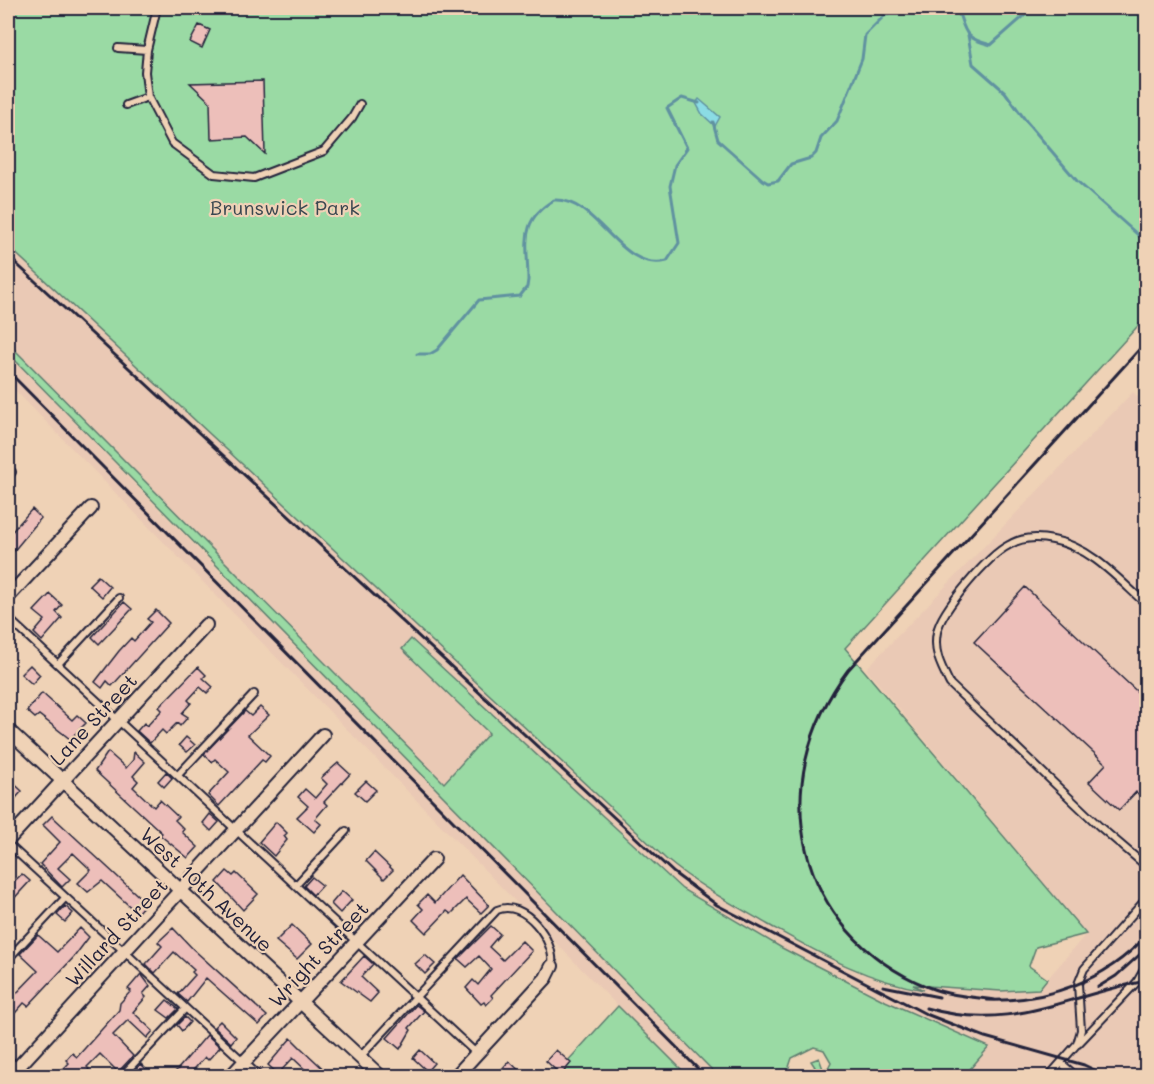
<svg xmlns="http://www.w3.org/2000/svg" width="1154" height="1084" viewBox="0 0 1154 1084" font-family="Mali,sans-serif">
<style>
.built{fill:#eac9b5}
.green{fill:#9adaa4;stroke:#5e7e70;stroke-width:1.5}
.water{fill:#8bdce4;stroke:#6192a0;stroke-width:1.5}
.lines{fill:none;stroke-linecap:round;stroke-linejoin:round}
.stream{stroke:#6192a0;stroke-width:3}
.building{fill:#edbfba;stroke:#22223b;stroke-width:1.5}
.lane-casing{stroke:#22223b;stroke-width:10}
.street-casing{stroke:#22223b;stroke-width:16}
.lane{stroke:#efd2b6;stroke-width:6}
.street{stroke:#efd2b6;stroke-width:12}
.rail{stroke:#22223b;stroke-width:3}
.labels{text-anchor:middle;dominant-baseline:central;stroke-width:4.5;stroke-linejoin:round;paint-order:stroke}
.park-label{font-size:20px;fill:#3a4750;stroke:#efd2b6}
.street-label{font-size:20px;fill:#22223b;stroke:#efd2b6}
</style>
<rect width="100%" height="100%" fill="#efd2b6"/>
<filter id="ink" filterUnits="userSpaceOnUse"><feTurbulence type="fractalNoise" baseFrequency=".0167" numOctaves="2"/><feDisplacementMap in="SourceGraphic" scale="12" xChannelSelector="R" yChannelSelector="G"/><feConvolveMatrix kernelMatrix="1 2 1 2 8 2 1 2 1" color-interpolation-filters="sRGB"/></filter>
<g filter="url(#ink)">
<path class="built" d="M8 246 685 875 847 967 891 984 923 990 930 979 1039 989 1086 934 866 669 1133 392 1146 405V1076H964L988 1047 883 1000 738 924 682 889 411 639 402 649 489 733 444 783 8 343Z
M8 353 145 495 718 1076H688L652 1041 8 383Z"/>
<path class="green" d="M8 8H1146V317L845 648 1086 934 1036 947 1029 966 1047 979 1039 989 1001 991 913 985 924 990C866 981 817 952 767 924 732 904 697 885 666 859L8 246Z
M8 343 444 783 489 733 402 649 411 639 682 889 782 948 883 1000 989 1047 964 1076H804L806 1070 811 1071 815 1067 811 1061 819 1058 823 1069 828 1068 831 1062 824 1050 814 1047 792 1058 786 1076H718L8 353Z
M618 1006 688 1076H554Z"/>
<path class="water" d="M699 99 720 117 715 126 702 114 696 103Z"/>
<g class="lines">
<path class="stream" d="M908 8H916
M957 8C966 31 962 38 991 45L1033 8
M968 35 973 64 1005 92 1026 121 1077 181 1146 242
M713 122 718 140 763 180 768 183 778 181 791 164 811 158 816 153 821 138 837 121 862 59 865 35 884 16 898 8
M417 354H430L437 350 479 300 520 296 527 287 528 280C528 244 518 221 554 200 598 198 620 273 667 261L679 243 670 186 675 165 687 148 667 108 682 98 699 103"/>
</g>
<path class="building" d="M199 25 210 30 202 48 190 42Z
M263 81 265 154 247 137 211 139 210 102 190 83Z
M32 509 41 518 8 558V536Z
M98 576 110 587 102 597 89 585Z
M1025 587 1146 700V801L1136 792 1119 810 1089 782 1106 764 974 642Z
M50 594 62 605 56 612 62 618 42 641 34 633 45 620 34 611Z
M124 602 132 609 99 644 92 637Z
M156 610 169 623 112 686 107 681 102 688 95 682 119 651 131 638 134 641 151 622 147 619Z
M30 665 40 675 32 684 21 674Z
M198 667 206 675 203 678 213 687 207 693 200 687 188 700 191 703 182 713 188 717 180 726 177 723 166 734 162 730 150 743 137 731 144 723 147 726 162 710 159 707Z
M42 693 72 720 77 715 86 723 70 739 39 715 35 718 27 711Z
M260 707 269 715 248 735 270 756 265 762 262 760 219 806 208 795 229 772 215 759 212 762 204 754 245 711 251 716Z
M186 737 195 745 187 752 179 745Z
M108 752 126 768 133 760 134 752 145 762 133 776 138 781 133 787 154 807 160 800 178 817 175 820 184 829 182 832 198 847 188 858 160 835 162 833 95 771Z
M338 763 350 774 324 802 327 805 315 819 321 824 314 832 297 817 308 806 298 797 305 789 315 798 327 784 321 778Z
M166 772 172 778 164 787 158 781Z
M8 778 22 791 8 807Z
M366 781 376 790 365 801 355 792Z
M210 814 219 822 211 831 203 823Z
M52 816 146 903 137 913 102 881 88 892 78 883 91 870 73 853 58 868 70 879 62 887 40 864 60 842 43 825Z
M276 822 287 833 284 836 287 840 274 856 259 842Z
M374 852 393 870 384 879 366 861Z
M227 871 233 876 236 873 258 894 243 910 217 882Z
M22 874 30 881 8 905V887Z
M460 875 489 905 481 913 466 899 451 914 447 911 426 933 413 920 423 909 418 904 427 895 435 903Z
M312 877 322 885 313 895 304 886Z
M342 891 352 900 340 913 331 904Z
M65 906 73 913 65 922 57 915Z
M292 925 312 944 297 959 276 941Z
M491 926 500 934 489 947 503 960 522 941 532 951 491 995 493 998 486 1005 484 1002 481 1004 466 988 473 980 478 985 491 969 479 956 467 967 458 959Z
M80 928 89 937 74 957 28 1006 24 1003 8 1021V1002L38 971 20 954 38 935 57 952Z
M173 928 193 949 267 1016 259 1025 206 978 187 1002 178 994 195 975 192 972 194 970 174 952 155 973 146 964 162 946 158 942Z
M425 955 435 964 425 974 415 964Z
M364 956 373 964 361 977 378 993 370 1002 341 981Z
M141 974 150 986 143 994 146 997 133 1012 153 1031 147 1038 128 1020 113 1035 133 1056 118 1072 100 1054 87 1067 89 1069 87 1072 92 1077H56L69 1063 66 1060 72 1053 77 1057 119 1010 120 1003 131 991 128 989Z
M167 1000 178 1009 169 1018 158 1010Z
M416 1005 424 1011 409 1028 411 1030 400 1049 387 1038Z
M185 1017 190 1022 182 1031 177 1025Z
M220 1021 236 1037 231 1043 214 1027Z
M207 1035 220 1047 208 1060 205 1057 187 1077H171Z
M291 1038 301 1048 332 1077H313L293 1058 278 1074 268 1065Z
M420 1050 434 1063 427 1071 413 1058Z
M556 1050 571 1063 561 1075 546 1061Z
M509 1061 526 1077H495Z
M141 1064 154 1077H140L134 1071Z"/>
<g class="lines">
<defs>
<path id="lane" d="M157 8 147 50 145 72 148 97 172 143 214 174 254 178 324 151 352 118 360 104
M118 48 147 50
M126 105 148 97
M8 478 12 472
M1146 604C1119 580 1091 547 1053 540 1039 537 1022 537 1009 545 989 555 941 610 937 632 933 652 941 666 950 684L1099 826 1146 866
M8 618 477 1054
M58 664 119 598
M178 775 254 694
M8 844 259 1076
M296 885 346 831
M8 959 65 898
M1078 1044 1137 982 1146 966
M360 1057 497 910C524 898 556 941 552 966
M8 1059 26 1076
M1061 1063 1076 1076
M122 1076 185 1009
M1049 1076 1077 1044 1081 1030 1078 984 1084 969 1146 899"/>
<path id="street" d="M8 597 91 508
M8 730 380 1076
M8 840 206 625
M10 1076 323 735
M231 1076 434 859
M456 1076 546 978 552 966"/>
</defs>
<use href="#lane" class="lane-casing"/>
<use href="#street" class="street-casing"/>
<use href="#lane" class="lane"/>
<use href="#street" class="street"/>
<path class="rail" d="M8 256 674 873 717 905 926 1014 985 1037 1084 1065 1107 1076
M8 371 705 1076
M883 986 939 997
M1098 987 1116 976 1146 949
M987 1000C1047 1002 1105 981 1146 936
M995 1000C973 997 950 996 928 987 795 932 763 783 848 670L1146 342
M926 1008C1012 1033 1066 995 1146 981"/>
</g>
</g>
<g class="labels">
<g class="park-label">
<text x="285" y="207">Brunswick Park</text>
</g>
<g class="street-label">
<text transform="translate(93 719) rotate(-47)">Lane Street</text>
<text transform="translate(207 889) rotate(43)">West 10th Avenue</text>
<text transform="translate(116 932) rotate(-47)">Willard Street</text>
<text transform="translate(318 954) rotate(-47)">Wright Street</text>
</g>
</g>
<rect width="1154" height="1084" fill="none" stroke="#efd2b6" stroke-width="30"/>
<rect x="15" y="15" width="1124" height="1054" fill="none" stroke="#22223b" stroke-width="2" filter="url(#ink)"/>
</svg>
